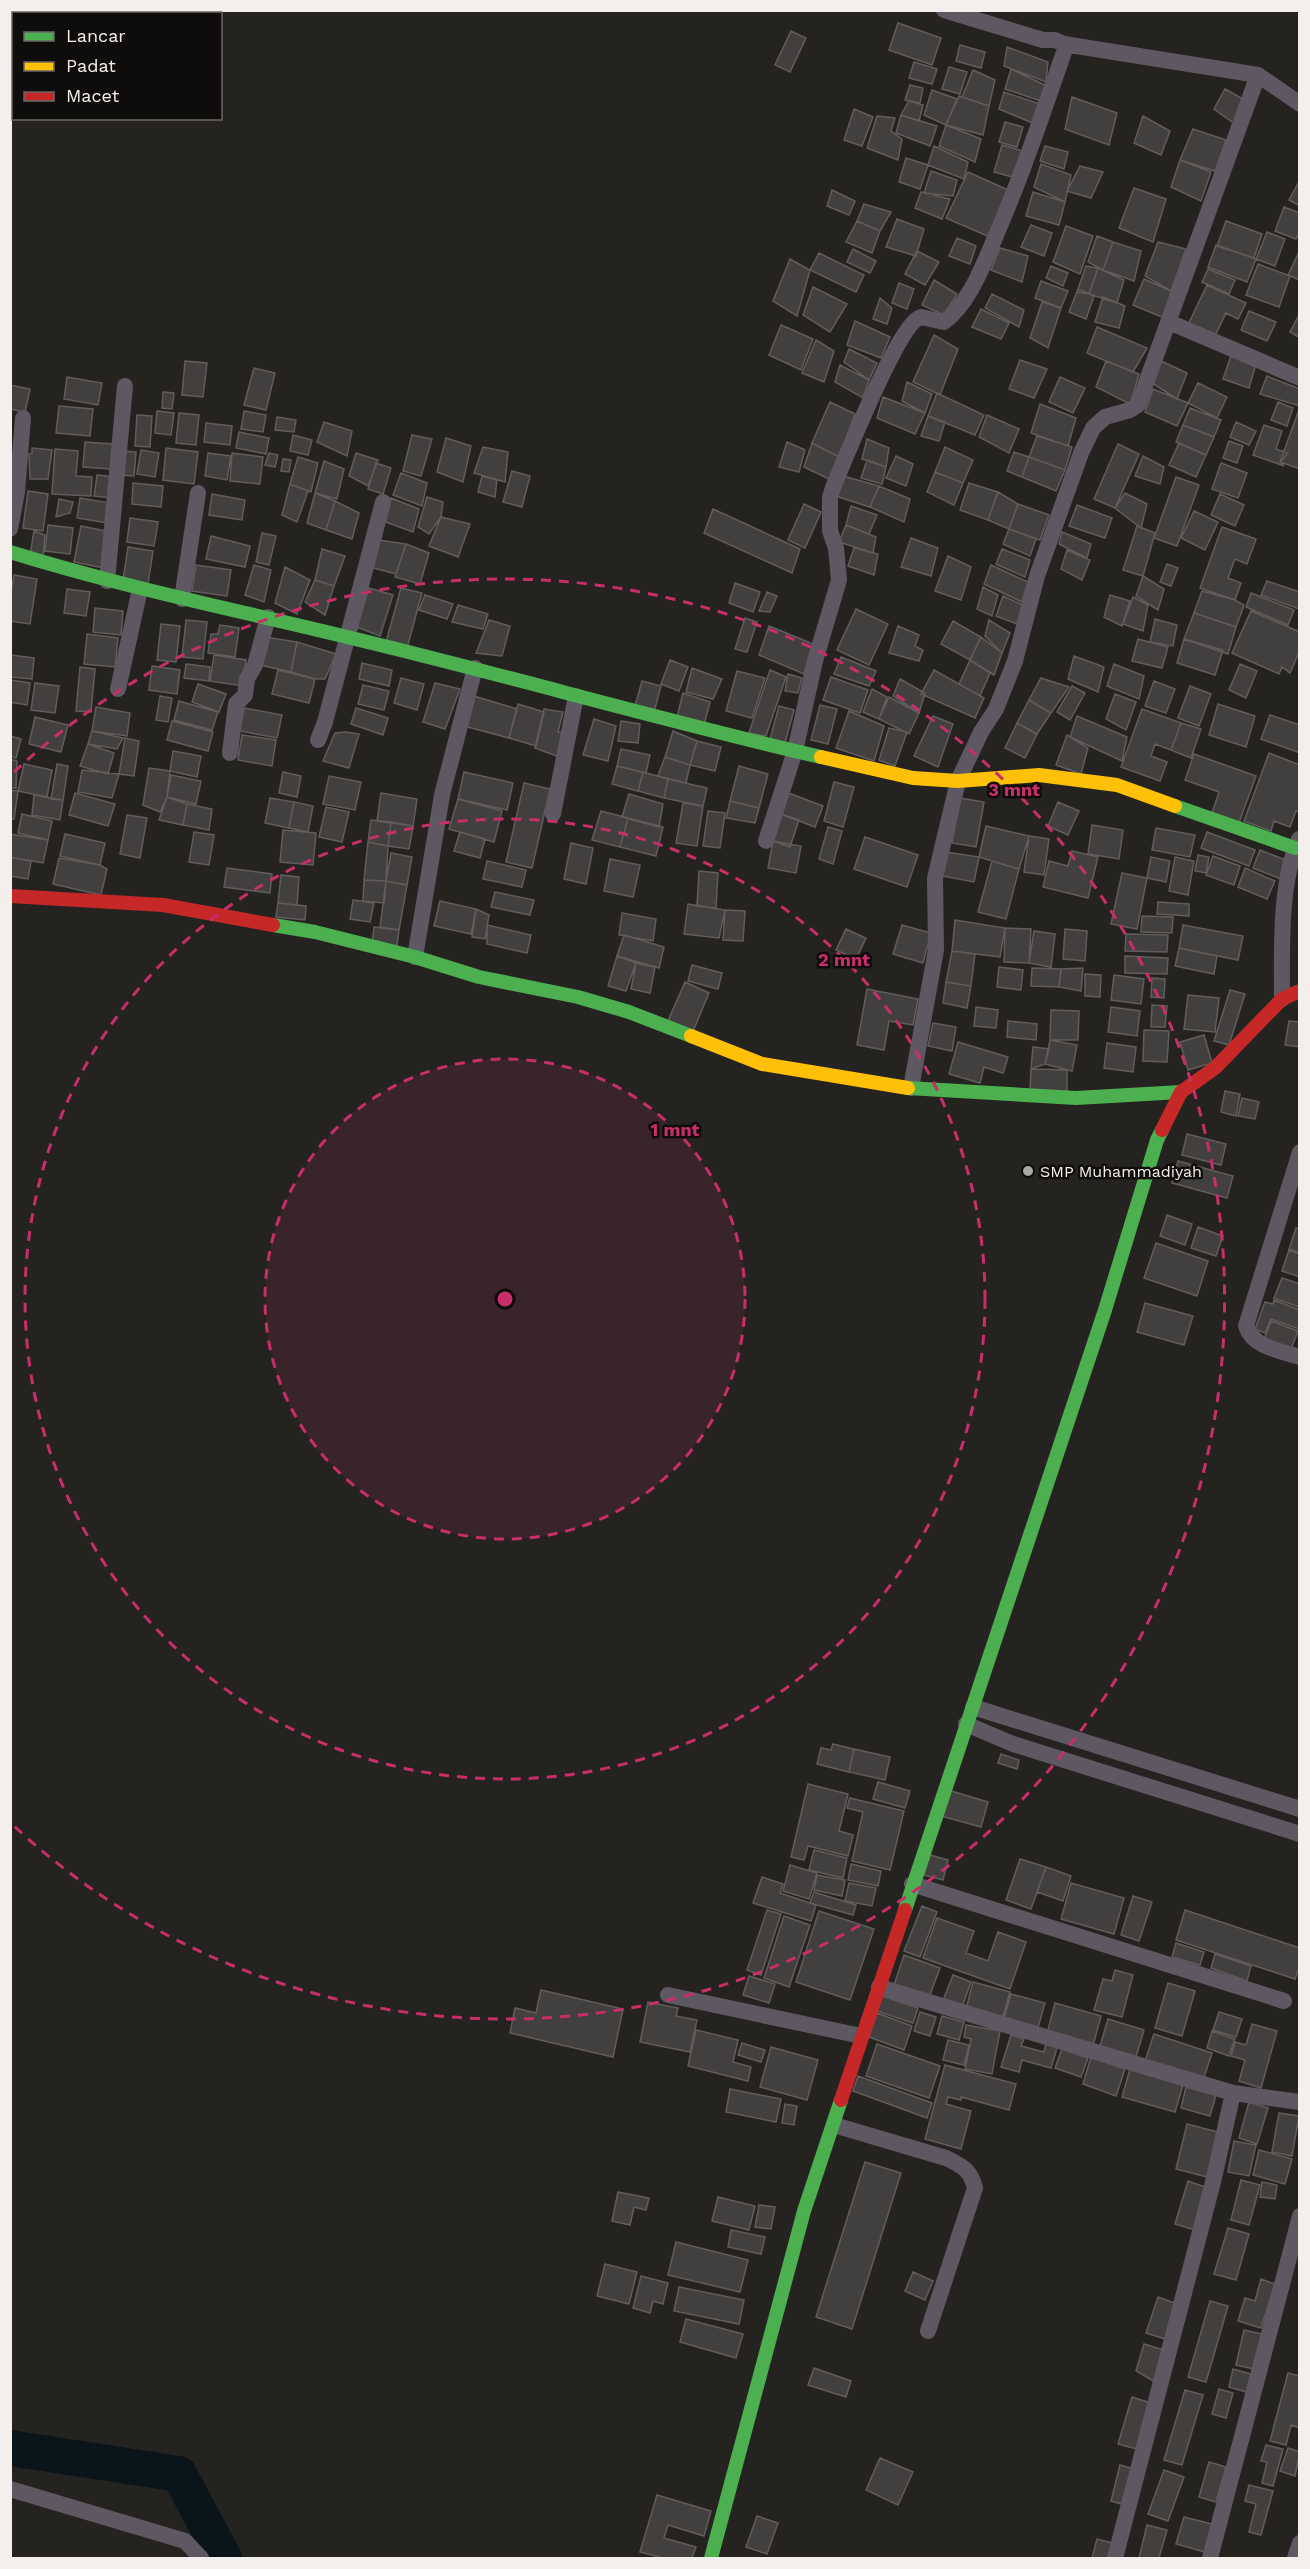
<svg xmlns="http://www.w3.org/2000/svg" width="1310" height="2569" viewBox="0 0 1310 2569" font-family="'Work Sans',sans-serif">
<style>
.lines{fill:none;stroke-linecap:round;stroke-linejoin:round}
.river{stroke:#0a141b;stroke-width:36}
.building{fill:#42403e;stroke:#605d5c;stroke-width:1.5}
.street{stroke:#5d5861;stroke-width:16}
.fast{stroke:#4caf50;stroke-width:14}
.slow{stroke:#ffc107;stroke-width:14}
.jam{stroke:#c62828;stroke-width:14}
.ring{fill:none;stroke:#c72e6a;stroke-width:3;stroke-dasharray:10 8}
.poi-dot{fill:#aaa8a5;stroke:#0f0d0b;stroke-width:2}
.labels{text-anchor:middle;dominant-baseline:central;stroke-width:5;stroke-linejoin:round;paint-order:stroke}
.poi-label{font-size:16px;fill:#f2efec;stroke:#0f0d0b;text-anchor:start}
.centre{fill:#c72e6a;stroke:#0f0d0b;stroke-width:3}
.ring-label{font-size:18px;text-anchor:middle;font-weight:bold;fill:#c72e6a;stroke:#0f0d0b;stroke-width:5;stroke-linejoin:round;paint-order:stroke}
</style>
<rect width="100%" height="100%" fill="#252320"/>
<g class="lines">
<path class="river" d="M10 2448 179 2474 224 2558"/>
</g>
<path class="building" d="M898 23 941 38 932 65 889 50Z
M791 31 806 38 790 72 775 65Z
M960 45 985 52 981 68 956 61Z
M1007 47 1048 62 1046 82 1004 66Z
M914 62 937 69 932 84 909 78Z
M949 67 967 72 960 94 942 89Z
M1011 69 1047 86 1044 102 1005 89Z
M973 70 995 80 989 106 962 97Z
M910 85 923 88 920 103 905 100Z
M1225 89 1245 100 1235 124 1214 109Z
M932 90 957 99 946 125 924 115Z
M1004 92 1040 104 1035 124 999 109Z
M959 96 989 106 983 135 946 125Z
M1072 97 1117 113 1109 145 1065 129Z
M909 101 923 105 919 121 901 115Z
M854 109 873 117 862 146 844 140Z
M901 115 937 126 930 146 896 133Z
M877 116 895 118 891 131 902 139 898 160 867 148Z
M1143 116 1170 131 1161 155 1134 143Z
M1005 122 1023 127 1017 147 999 142Z
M946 125 981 139 975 162 939 146Z
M1193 129 1226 140 1215 171 1180 160Z
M1002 145 1023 151 1016 178 994 172Z
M934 146 968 162 964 179 928 165Z
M1045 146 1068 152 1064 169 1040 161Z
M906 158 928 165 920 189 899 182Z
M1180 160 1211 172 1201 201 1171 187Z
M1041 164 1071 175 1065 202 1034 187Z
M1080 166 1103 172 1091 198 1067 191Z
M931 171 957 180 953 196 924 193Z
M968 172 1008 190 992 238 946 218Z
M1300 180V206L1289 200Z
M1134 188 1166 199 1153 242 1119 228Z
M832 190 855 201 849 215 827 206Z
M921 192 950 199 942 219 915 208Z
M1033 192 1065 202 1059 225 1026 216Z
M864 204 891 212 880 231 857 221Z
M1284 207 1300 213V231L1296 239 1275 231Z
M897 219 924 229 916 256 886 247Z
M857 221 880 231 872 253 846 242Z
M1226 221 1262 234 1254 258 1217 246Z
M1031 225 1052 233 1044 256 1021 247Z
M1066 226 1093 236 1080 274 1053 262Z
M1267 232 1285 239 1275 266 1256 259Z
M1097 236 1113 242 1103 270 1088 262Z
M957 238 976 246 970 264 949 256Z
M1113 242 1141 251 1134 281 1103 270Z
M1158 242 1186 249 1171 291 1145 276Z
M1216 245 1256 259 1247 282 1208 267Z
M1000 248 1028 256 1022 282 991 270Z
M853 249 876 261 870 273 847 262Z
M1300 250V280L1288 275Z
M917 251 939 262 925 285 905 274Z
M819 253 864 275 856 292 810 270Z
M790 259 810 270 797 316 773 301Z
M1258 264 1290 276 1279 307 1246 295Z
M1051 266 1068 273 1063 286 1046 278Z
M1086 266 1098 268 1089 294 1077 292Z
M1098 268 1124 280 1117 303 1089 294Z
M1208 269 1235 280 1229 294 1202 282Z
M1144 279 1171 291 1164 318 1133 305Z
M934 280 957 294 944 315 922 305Z
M1041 281 1068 291 1061 308 1035 298Z
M899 283 914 289 907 309 892 303Z
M1207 285 1246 303 1238 319 1226 313 1213 340 1187 327Z
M813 287 847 304 830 332 803 315Z
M1078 289 1094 296 1086 319 1069 312Z
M992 294 1024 310 1019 327 985 308Z
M1103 297 1125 306 1119 328 1095 322Z
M880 298 892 308 887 324 873 319Z
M1042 302 1061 308 1048 348 1030 338Z
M981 309 1009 323 1001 339 972 327Z
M1249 311 1276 322 1267 341 1241 330Z
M1299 315H1300V338L1290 332Z
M855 321 890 337 881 358 847 345Z
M781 325 813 339 801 370 769 355Z
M1097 327 1147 348 1133 372 1087 353Z
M934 335 958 349 940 395 913 382Z
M816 340 834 351 824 382 802 373Z
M849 349 877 363 869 380 844 362Z
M1231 356 1256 364 1249 388 1223 379Z
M1020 360 1047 369 1034 398 1009 389Z
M185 361 207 363 203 397 182 395Z
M1106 361 1139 374 1130 404 1096 387Z
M1161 361 1187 373 1177 399 1152 383Z
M840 365 869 380 863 398 835 382Z
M254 368 275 373 266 410 244 405Z
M1267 376 1300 389V406L1260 394Z
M67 377 102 383 98 405 64 399Z
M1060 377 1085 388 1073 413 1049 402Z
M907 382 932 394 925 413 902 401Z
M1198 383 1227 397 1217 418 1188 403Z
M10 385 30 389 25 412 10 409Z
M1153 389 1188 403 1177 426 1145 412Z
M163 392 174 393 172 409 162 408Z
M937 393 984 415 975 435 928 416Z
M883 397 925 413 915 434 877 418Z
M830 402 855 414 839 457 812 443Z
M1278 402 1293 408 1287 426 1271 420Z
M1040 404 1076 418 1068 446 1031 433Z
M59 406 93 409 90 436 56 433Z
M1300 407V469L1280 462Z
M1190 408 1221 420 1214 437 1183 425Z
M157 411 174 413 171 435 155 433Z
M244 411 266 415 263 432 241 429Z
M179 413 199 415 196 445 176 443Z
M137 415 152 416 150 447 135 446Z
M987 415 1019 429 1009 453 979 437Z
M928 416 945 422 939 441 921 436Z
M277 417 296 420 294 432 275 430Z
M324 422 352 431 347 456 317 442Z
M1236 422 1256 431 1249 445 1230 437Z
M206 423 232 426 230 445 204 442Z
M1183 425 1214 437 1206 455 1176 442Z
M1264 425 1282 431 1276 449 1288 453 1280 462 1284 466 1253 455Z
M239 432 269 438 266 454 236 448Z
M293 435 312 440 308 455 290 451Z
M412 435 432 439 421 476 403 471Z
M1037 436 1072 447 1065 470 1029 457Z
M446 438 471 446 463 482 437 472Z
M867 439 889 448 886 467 862 459Z
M1229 441 1243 446 1237 463 1223 458Z
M85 442 113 444 111 469 83 467Z
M787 442 805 450 799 472 779 467Z
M812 443 839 457 831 480 804 467Z
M1179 443 1206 455 1196 477 1169 465Z
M1118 444 1139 454 1115 508 1094 499Z
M483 447 508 452 505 482 474 473Z
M945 447 973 460 963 483 935 472Z
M32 448 52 450 48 479H30L29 454 32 453Z
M166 448 198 452 194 484 163 480Z
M55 449 78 451 76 476 92 477 91 496 52 494Z
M141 450 159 453 155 477 137 474Z
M123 451 136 452 134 476 121 475Z
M1014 452 1029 457 1022 477 1007 471Z
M208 453 231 456 227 480 205 476Z
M232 453 263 457 260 484 230 481Z
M269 453 278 455 275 467 265 465Z
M356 453 378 460 368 486 349 476Z
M896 456 913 464 906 486 886 478Z
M1143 456 1164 467 1160 484 1135 476Z
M298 457 318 463 311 492 290 484Z
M1029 457 1065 470 1056 491 1022 477Z
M283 459 291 460 289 472 281 471Z
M867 460 886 467 882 484 861 478Z
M324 461 344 469 337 499 315 493Z
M376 463 391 468 383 494 368 489Z
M1221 463 1247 473 1238 498 1212 489Z
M512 471 530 476 522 507 503 502Z
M935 472 963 483 954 505 927 492Z
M401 473 427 483 422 506 393 495Z
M97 475 115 477 112 498 94 496Z
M482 476 497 480 495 497 478 492Z
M843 476 879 486 870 507 835 496Z
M1176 477 1199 485 1177 546 1154 538Z
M133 483 163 486 161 507 132 504Z
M969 483 998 492 988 520 960 510Z
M290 484 308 491 297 522 282 515Z
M879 486 910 499 904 522 870 507Z
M28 491 48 494 43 531 23 528Z
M998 492 1018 504 1009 529 988 520Z
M315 493 335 501 326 530 307 523Z
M1125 493 1147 504 1141 528 1115 508Z
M212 494 245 500 242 520 209 515Z
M1220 494 1244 505 1235 526 1211 515Z
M427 497 443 502 441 517 429 534 418 527Z
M80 498 110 503 107 523 77 518Z
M391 498 419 509 413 532 383 521Z
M59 499 73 502 70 513 56 517Z
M335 501 359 513 352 539 326 530Z
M804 504 821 512 805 548 788 540Z
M1018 504 1049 515 1040 540 1009 529Z
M1077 505 1112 518 1105 538 1069 526Z
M851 506 877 515 869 534 846 525Z
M713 509 800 549 792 573 704 533Z
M1194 511 1218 522 1205 550 1181 538Z
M441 517 470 524 458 557 429 546Z
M130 518 158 522 154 546 127 542Z
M48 525 73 528 70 554 45 551Z
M846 525 876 537 873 553 839 542Z
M81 526 111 532 104 568 74 562Z
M1137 526 1155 533 1143 576 1123 570Z
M1222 527 1256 539 1247 564 1235 559 1228 578 1241 583 1235 600 1200 588Z
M1009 529 1036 539 1030 556 1003 544Z
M34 531 45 535 43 558 30 555Z
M1062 532 1091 544 1087 558 1059 544Z
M262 533 276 536 269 565 256 562Z
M211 536 250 546 245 567 206 559Z
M911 538 938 548 931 576 901 567Z
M379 540 406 544 396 574 370 567Z
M406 544 429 553 420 584 395 577Z
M128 547 153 551 148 584 123 580Z
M854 548 878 554 874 575 848 566Z
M322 549 345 556 334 586 315 580Z
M1002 549 1030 560 1025 577 996 564Z
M1067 550 1090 560 1082 580 1061 569Z
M948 556 971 567 961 600 935 591Z
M1167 564 1178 568 1171 586 1160 582Z
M196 565 231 570 227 596 192 591Z
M254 565 271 570 264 602 245 595Z
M991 565 1028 582 1022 602 984 584Z
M285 567 310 580 297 614 275 603Z
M14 575 37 579 30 624 10 621V597Z
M1143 576 1164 589 1158 610 1136 596Z
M315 580 334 586 325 615 305 602Z
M1267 581 1300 592 1299 609 1261 595Z
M735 583 760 592 753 612 729 603Z
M983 587 998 595 992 616 977 609Z
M369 588 393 595 380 636 357 627Z
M401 588 422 593 407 648 386 642Z
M67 589 90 592 86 616 64 613Z
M1202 591 1235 600 1244 605 1236 627 1194 613Z
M767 592 777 596 770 612 759 611Z
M1251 593 1294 610 1288 625 1246 607Z
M425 595 453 604 447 619 419 610Z
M1110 595 1130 601 1122 626 1104 617Z
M1003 596 1023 605 1017 624 996 616Z
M1133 597 1148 605 1143 631 1123 624Z
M458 605 488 614 483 629 452 622Z
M95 608 123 611 121 635 93 632Z
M856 609 888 624 869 665 837 650Z
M1251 611 1300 632V650L1290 673 1282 667 1279 674 1232 653Z
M1194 613 1236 627 1228 654 1184 639Z
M745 618 757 622 747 652 735 649Z
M1155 619 1177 625 1173 646 1150 642Z
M186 620 207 622 203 659 182 657Z
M489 620 510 626 502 656 476 653Z
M989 620 1010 633 1002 653 985 636Z
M953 621 981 637 970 660 941 644Z
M161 624 180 626 176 662 157 660Z
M220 625 239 628 235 657 208 653 211 634H218Z
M769 626 813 644 804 674 759 655Z
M898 626 919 635 915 646 923 650 919 661 889 653Z
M87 634 118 638 115 667 84 664Z
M265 637 297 642 291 672 260 665Z
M981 637 1002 653 994 675 970 660Z
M1138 639 1168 647 1162 668 1132 661Z
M1184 639 1223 650 1215 675 1177 663Z
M297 642 336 654 325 679H315L291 672Z
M10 655 34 658 32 679 10 677Z
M214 655 246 660 243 686 210 681Z
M1074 656 1104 667 1098 692 1068 679Z
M841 657 876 671 869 686 834 674Z
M670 660 688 667 679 691 661 684Z
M970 660 990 673 980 696 959 684Z
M362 663 392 670 389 686 359 679Z
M186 664 210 667 209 681 184 678Z
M1114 664 1144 676 1139 699 1107 686Z
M1240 664 1257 671 1246 698 1229 690Z
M152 666 180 670 177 694 149 690Z
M80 667 95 669 91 712 76 711Z
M692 668 722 679 713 699 686 692Z
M278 670 315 679 309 703 272 694Z
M770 670 786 677 766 736 749 733Z
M934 670 984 698 975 718 921 694Z
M737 671 765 678 752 718 726 711Z
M788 674 802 678 798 693 785 691Z
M831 677 868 690 860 713 823 700Z
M401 678 424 684 417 710 394 703Z
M1041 678 1069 687 1051 713 1029 700Z
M900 679 925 693 919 713 893 696Z
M10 680 30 683 27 705 10 702Z
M642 681 661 686 654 712 635 706Z
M1154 681 1175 689 1166 713 1145 706Z
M35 683 59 686 55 713 31 710Z
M435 683 460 689 445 729 423 722Z
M198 684 226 694 219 712 192 702Z
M363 685 389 691 384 710 358 704Z
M1072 686 1085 693 1070 720 1057 712Z
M1190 686 1211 694 1199 726 1178 718Z
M872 689 887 697 879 719 863 712Z
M683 693 710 702 704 725 677 717Z
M1115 694 1136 702 1126 730 1106 719Z
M160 696 172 698 168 722 156 720Z
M474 696 517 709 509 738 464 726Z
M889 697 919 713 909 734 879 719Z
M1029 700 1051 713 1037 734 1017 723Z
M179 701 218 712 212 730 174 720Z
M518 704 544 712 536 746 509 738Z
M1218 704 1255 716 1246 747 1209 735Z
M820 705 837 709 828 744 811 740Z
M779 706 794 710 785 743 770 739Z
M96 707 130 713 127 736 92 731Z
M244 708 282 715 277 738 240 731Z
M356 708 388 718 383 735 351 724Z
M544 709 563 712 558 732 567 734 562 758 535 748Z
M1142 709 1181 723 1171 750 1155 744 1151 756 1167 762 1160 781 1121 767Z
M849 711 884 726 874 761 836 748Z
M1270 715 1300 725V753L1261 739Z
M933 716 953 724 938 767 914 756Z
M1077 716 1127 737 1122 761 1070 737Z
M35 717 68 725 61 752 29 744Z
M594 719 616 726 608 761 583 755Z
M172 721 213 732 208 751 167 740Z
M621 721 640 724 638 743 618 741Z
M1017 723 1037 734 1025 758 1005 748Z
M1181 723 1201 729 1191 758 1171 750Z
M889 728 907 732 895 766 879 760Z
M92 731 123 738 117 749 88 744Z
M673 731 697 741 690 765 665 757Z
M346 732 359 734 349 768 323 761 335 733Z
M242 735 276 740 272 766 238 760Z
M1067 735 1088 748 1081 774 1056 765Z
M10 736 21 739 16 758 10 756Z
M125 738 139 741 134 776 119 774Z
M697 741 721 747 715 771 690 765Z
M88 744 114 753 108 774 80 766Z
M621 749 650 755 646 773 617 766Z
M173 751 201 756 197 777 170 771Z
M1269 753 1300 765V812L1296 811 1290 827 1274 821 1271 831 1244 821Z
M1194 754 1256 776 1239 823 1212 813 1219 792 1185 780Z
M665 757 690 765 686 783 658 776Z
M10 759 17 761 16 788H10Z
M24 764 52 770 47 797 18 791Z
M57 764 68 766 63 800 51 799Z
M617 766 643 772 638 791 612 784Z
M739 766 768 774 759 808 730 801Z
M149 768 170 771 167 797 160 812 143 805Z
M82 770 119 774 112 798 78 792Z
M283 772 301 776 297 797 279 793Z
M464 772 513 783 507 810 458 799Z
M643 772 668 779 664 798 638 791Z
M171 775 201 781 196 804 167 797Z
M329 776 361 782 355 810 323 804Z
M668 779 707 788 703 806 664 798Z
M834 782 854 787 843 827 824 821Z
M524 783 550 789 532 868 506 862Z
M10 790 18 791 14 819H10Z
M786 792 823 806 815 827 778 813Z
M75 793 115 804 108 826 69 815Z
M381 793 417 799 413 826 377 821Z
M629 794 663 804 659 827 622 817Z
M34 795 63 800 60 820 32 815Z
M167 797 187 804 183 825 159 820Z
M270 798 294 802 289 828 265 823Z
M960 798 984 802 976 847 952 843Z
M458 799 502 811 494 842 449 829Z
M730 801 759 808 755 823 726 818Z
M294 802 313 806 308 832 289 828Z
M1058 802 1079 811 1068 835 1048 826Z
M683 803 703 806 697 846 676 843Z
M187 804 212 809 209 830 183 825Z
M326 807 349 812 342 842 319 837Z
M601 811 628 818 620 847 592 840Z
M708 811 725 813 720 848 703 846Z
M778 813 799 820 790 847 773 841Z
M22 814 52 821 48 840 18 833Z
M127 815 147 818 140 858 120 854Z
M628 818 663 827 656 856 620 847Z
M371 820 391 822 388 846 368 842Z
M391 822 413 826 409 849 388 846Z
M1092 825 1123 830 1119 859 1088 854Z
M986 826 1029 836 1019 869 979 857Z
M828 827 842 831 833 864 819 859Z
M1156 828 1195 835 1190 857 1152 850Z
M283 830 316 833 313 865 280 862Z
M194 832 214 835 209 865 189 862Z
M460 832 485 839 480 858 454 851Z
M1207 832 1255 850 1249 866 1201 848Z
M10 834 48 840 43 863 10 857Z
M65 834 105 843 100 865 60 856Z
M1029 836 1049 839 1044 875 1024 872Z
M865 837 918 855 907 887 854 869Z
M773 841 801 846 796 873 768 868Z
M368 842 388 846 386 881 364 880Z
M571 843 593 848 586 884 564 879Z
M1260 850 1288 861 1281 879 1253 868Z
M1072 851 1098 857 1088 898 1043 887 1049 861 1068 866Z
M946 852 979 857 974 882 942 876Z
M391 853 412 857 407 885 386 881Z
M1198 855 1209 857 1206 873 1195 871Z
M1213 856 1240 866 1234 885 1206 875Z
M10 857 31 861 28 879 10 876Z
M1151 857 1170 861 1166 882 1147 878Z
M1175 857 1194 861 1188 895 1169 891Z
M59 858 100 865 107 869 101 895 53 884Z
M610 859 640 865 633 897 604 891Z
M487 861 526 870 522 887 483 879Z
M992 861 1019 869 1006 919 978 912Z
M227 868 272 874 270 893 224 887Z
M1245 868 1275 881 1267 899 1238 887Z
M699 871 718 873 716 908 697 906Z
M1122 873 1147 878 1137 929 1111 924Z
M281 875 299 877 297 905 278 903Z
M364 880 386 881 384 903 363 901Z
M386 881 407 885 399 930 380 927Z
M495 892 534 900 530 915 491 907Z
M353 900 374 903 370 922 350 919Z
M440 901 476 909 471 934 434 926Z
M1158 902 1189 904V916L1157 914Z
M278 903 306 906 305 920 276 917Z
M688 904 725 910 719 938 684 934Z
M476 909 489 915 485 939 472 937Z
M725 910 745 911 743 941 723 940Z
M622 913 656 919 653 941 619 935Z
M1142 916 1173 917 1172 933 1141 932Z
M955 920 1005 928 1000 957 952 951Z
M487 925 531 935 527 953 487 944Z
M902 925 931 933 923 963 893 954Z
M1183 925 1243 936 1238 960 1179 948Z
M374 927 399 930 397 946 372 943Z
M1005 928 1031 929 1029 963 1004 962Z
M846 929 866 938 856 959 836 950Z
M1065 929 1087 931 1085 961 1063 959Z
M1034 931 1055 934 1051 967 1029 963Z
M1126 934 1168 935 1167 952 1125 951Z
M624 935 664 947 659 968 617 956Z
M1179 948 1217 956 1214 974 1175 966Z
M952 951 975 954 971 986 946 982Z
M617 956 636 963 626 991 608 986Z
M1125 956 1168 958 1167 974 1125 973Z
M636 963 655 967 650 993 631 989Z
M692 965 722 973 718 989 688 981Z
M999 967 1023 970 1021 990 997 987Z
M1032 968 1061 969 1059 987 1031 986Z
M1083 968 1081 991 1059 987 1061 969Z
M1085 974 1101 975 1100 997 1085 996Z
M1114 975 1144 979 1141 1004 1111 1000Z
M1152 978 1165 979 1164 998 1151 997Z
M685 982 709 993 692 1034 667 1023Z
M946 982 971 986 967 1008 943 1003Z
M867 989 918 999 913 1025 889 1021 884 1050 857 1045Z
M1230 990 1245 994 1229 1045 1214 1041Z
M1188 995 1219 998 1215 1032 1184 1029Z
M1152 1005 1167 1006 1165 1027H1151Z
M976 1007 998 1010 996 1028 974 1026Z
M1111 1007 1140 1011 1137 1036 1108 1032Z
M1051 1010 1079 1011 1078 1040H1050Z
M1008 1021 1037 1024 1036 1040 1007 1037Z
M1289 1021 1300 1022V1047L1285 1045Z
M933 1023 956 1027 952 1051 928 1046Z
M1144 1030 1169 1031 1167 1062 1143 1061Z
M1204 1035 1212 1063 1188 1070 1180 1042Z
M1050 1040 1077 1045 1072 1071 1045 1064Z
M958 1042 1008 1057 1003 1073 984 1067 980 1083 949 1074Z
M1107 1043 1136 1047 1133 1072 1104 1068Z
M1033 1047 1049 1049 1045 1064 1031 1069Z
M1031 1069 1067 1070V1093L1030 1092Z
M1225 1091 1240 1094 1236 1116 1221 1112Z
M1242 1098 1259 1102 1255 1119 1238 1116Z
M1187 1134 1226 1144 1221 1165 1182 1155Z
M1178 1161 1233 1176 1227 1198 1172 1183Z
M1167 1215 1192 1224 1185 1245 1160 1236Z
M1198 1227 1223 1236 1216 1256 1191 1248Z
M1296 1228 1300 1229V1253L1289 1249Z
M1156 1243 1208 1261 1197 1296 1144 1278Z
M1289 1250 1300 1254V1277L1282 1271Z
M1282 1278 1300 1284 1299 1307 1274 1298Z
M1274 1300 1300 1310 1299 1329 1271 1319 1265 1333 1255 1329 1265 1302 1273 1304Z
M1145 1303 1193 1316 1184 1345 1137 1332Z
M1271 1321 1298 1331 1290 1352 1263 1342Z
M833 1744 854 1749 849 1772 817 1764 821 1748 831 1750Z
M854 1749 890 1757 885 1780 849 1772Z
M1001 1754 1019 1760 1017 1769 998 1763Z
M878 1782 910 1791 905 1808 873 1799Z
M808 1784 848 1794 839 1831 853 1835 848 1856 808 1846 804 1860 791 1857Z
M948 1790 988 1802 981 1827 941 1816Z
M850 1798 904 1811 890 1870 852 1861 863 1812 847 1808Z
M814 1850 847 1858 843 1878 809 1870Z
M930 1855 948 1860 943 1880 924 1875Z
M1020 1859 1046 1867 1031 1909 1006 1900Z
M851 1864 881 1871 878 1886 848 1880Z
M790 1865 817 1873 809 1899 783 1891Z
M1046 1867 1071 1876 1063 1901 1037 1892Z
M817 1875 845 1880 842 1896 814 1890Z
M762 1877 783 1884 780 1893 816 1905 811 1921 753 1903Z
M849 1883 876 1888 872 1906 845 1901Z
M1071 1883 1124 1898 1114 1934 1061 1919Z
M814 1892 856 1905 853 1915 810 1903Z
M1133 1896 1152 1902 1139 1941 1121 1935Z
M922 1906 937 1912 920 1957 904 1951Z
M767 1910 781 1914 761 1975 747 1970Z
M1185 1910 1300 1948V1965L1295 1979 1176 1940Z
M819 1911 874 1929 850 2000 796 1982Z
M784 1916 810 1925 789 1987 764 1978Z
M937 1918 974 1931 966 1953 988 1961 998 1932 1026 1942 1010 1989 923 1958Z
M1176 1943 1204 1952 1200 1965 1172 1957Z
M1215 1954 1251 1966 1247 1981 1211 1968Z
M904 1955 940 1968 928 2000 893 1988Z
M1115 1970 1133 1975 1122 2017 1094 2010 1103 1979 1112 1981Z
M953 1975 971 1982 961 2010 942 2003Z
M749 1976 775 1984 769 2003 743 1995Z
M973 1982 1010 1992 1001 2023 965 2013Z
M1168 1983 1195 1991 1182 2036 1155 2028Z
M541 1990 623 2009 613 2057 510 2033 515 2008 536 2013Z
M1011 1994 1045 2003 1037 2031 1003 2022Z
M882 1996 918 2008 913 2023 877 2011Z
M648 2002 678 2008 676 2016 697 2020 690 2052 640 2042Z
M1055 2003 1101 2016 1093 2046 1047 2034Z
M920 2012 936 2017 930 2036 914 2031Z
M1219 2012 1242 2019 1236 2037 1213 2030Z
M877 2013 912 2026 904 2050 869 2037Z
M942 2016 964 2022 959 2040 937 2034Z
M1108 2019 1144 2030 1136 2057 1100 2046Z
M1252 2024 1277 2031 1261 2088 1239 2081 1245 2060 1231 2056 1235 2042 1246 2045Z
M966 2025 1000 2031 992 2074 965 2069 971 2039 964 2037Z
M696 2030 738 2040 733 2062 751 2067 748 2081 688 2066Z
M1212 2031 1235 2039 1229 2056 1207 2048Z
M1154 2034 1212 2053 1202 2083 1144 2064Z
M1011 2035 1024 2039 1021 2046 1044 2052 1046 2044 1057 2048 1051 2068 1022 2060 1019 2072 1001 2067Z
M948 2040 969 2045 964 2065 943 2060Z
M742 2043 765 2050 761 2062 738 2055Z
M877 2044 940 2066 929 2098 866 2076Z
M771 2047 818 2060 807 2100 760 2087Z
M1062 2049 1088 2058 1081 2077 1055 2068Z
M1091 2057 1125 2069 1116 2096 1083 2084Z
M945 2065 1016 2084 1009 2110 961 2097V2100L948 2097 946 2104 971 2111 961 2149 925 2139Z
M1130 2069 1183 2085 1175 2112 1122 2097Z
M858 2076 932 2103 927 2118 853 2091Z
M1186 2087 1216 2095 1210 2116 1181 2108Z
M730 2089 781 2099 776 2122 726 2112Z
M1249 2102 1268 2108 1257 2144 1239 2138Z
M785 2104 797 2106 794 2125 782 2123Z
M1279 2113 1299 2116 1292 2156 1272 2152Z
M1187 2124 1218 2132 1207 2177 1176 2169Z
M1234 2141 1256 2145 1249 2176 1228 2172Z
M1259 2150 1292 2159 1285 2184 1253 2175Z
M865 2162 901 2173 852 2329 816 2317Z
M1241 2180 1260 2185 1249 2225 1231 2220Z
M1188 2181 1208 2188 1195 2230 1175 2224Z
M1262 2182 1277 2185 1275 2199 1260 2197Z
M618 2192 649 2198 646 2210 634 2207 630 2225 612 2221Z
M718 2197 755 2206 749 2230 712 2221Z
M759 2205 775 2207 771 2229 755 2227Z
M1228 2228 1249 2234 1236 2280 1214 2274Z
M731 2230 765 2237 761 2254 728 2247Z
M676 2242 748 2260 740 2292 668 2275Z
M605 2264 637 2272 629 2304 597 2296Z
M913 2272 933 2281 925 2300 905 2291Z
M641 2276 668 2283 663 2304 653 2301 650 2313 633 2308Z
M1261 2279 1275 2284 1261 2328 1238 2321 1245 2298 1255 2301Z
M679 2287 744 2300 739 2324 674 2311Z
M1158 2297 1177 2304 1165 2339 1146 2333Z
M1210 2301 1228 2306 1206 2382 1188 2377Z
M686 2319 743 2334 736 2358 680 2342Z
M1244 2330 1262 2334 1254 2369 1236 2365Z
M1144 2344 1164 2350 1155 2382 1136 2371Z
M814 2368 851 2381 846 2397 808 2385Z
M1233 2369 1251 2374 1246 2392 1229 2387Z
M1288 2373 1300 2376V2428L1291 2425 1286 2445 1270 2441Z
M1219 2389 1233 2393 1226 2418 1212 2414Z
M1185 2390 1203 2395 1182 2465 1164 2460Z
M1132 2397 1151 2403 1137 2449 1118 2444Z
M1266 2445 1283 2449 1273 2486 1262 2483 1267 2462 1261 2461Z
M1288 2448 1300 2452 1295 2476 1280 2471Z
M880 2458 913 2472 898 2505 866 2490Z
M1209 2462 1226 2467 1216 2502 1199 2497Z
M1120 2465 1138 2470 1128 2506 1111 2501Z
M1164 2470 1184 2477 1168 2521 1148 2514Z
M1249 2485 1273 2491 1261 2535 1249 2532 1256 2504 1245 2501Z
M657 2495 711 2511 704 2536 668 2525 664 2538 696 2547 692 2558H663L640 2552Z
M757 2516 778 2523 767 2554 746 2547Z
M1184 2517 1212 2524 1205 2552 1176 2544Z
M1147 2525 1167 2530 1159 2558H1139Z
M1097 2539 1116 2544 1112 2558H1092Z"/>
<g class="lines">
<path class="street" d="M944 10 1043 40H1055L1064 44 1258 75 1300 104
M1169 322 1300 378
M10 529 17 492 23 418
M107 581 125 386
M182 599 198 493
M118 689 140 589
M318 740 325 722 383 502
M230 753 236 704 245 695 247 679 255 665 268 617
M553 814 576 696
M766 841 795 751 815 661 839 580 836 548 830 531V497L834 485C846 457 899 323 921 317L944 322C969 303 982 268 994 240 1021 178 1043 113 1065 49L1064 44
M415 957 442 795 475 668
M1282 999C1282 951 1279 883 1299 839
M911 1088 936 950 935 878 958 781 981 732 996 709 1015 661 1037 576 1081 453 1093 428 1105 417 1130 410 1138 405 1258 75
M1300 1152 1246 1326C1252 1347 1281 1351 1300 1357
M973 1707 1300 1809
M966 1724 1013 1744 1300 1834
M912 1884 1284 2001
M879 1987 1233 2093 1300 2102
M668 1995 861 2036
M834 2125 946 2158C962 2166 971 2170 975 2188L928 2331
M10 2489 185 2541 201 2558
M1115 2558 1213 2182 1233 2093
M1210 2558 1300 2216
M1295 2558 1300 2543"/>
<path class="fast" d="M10 552C132 590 257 614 380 645 527 681 673 723 821 757
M1175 806 1295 848
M273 925 315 932 415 957 479 977 578 997 629 1012 691 1036
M908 1088 1076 1098 1181 1092
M905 1910 1105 1310 1157 1140 1162 1130
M711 2558 804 2211 841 2100"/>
<path class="slow" d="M821 757 913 778 958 781 1039 775 1117 785 1175 806
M691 1036 762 1064 908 1088"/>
<path class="jam" d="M10 896 163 905 273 925
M1162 1130 1181 1092 1215 1068 1282 999 1300 991
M841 2100 905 1910"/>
</g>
<circle cx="505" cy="1299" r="240" fill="#c72e6a" fill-opacity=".12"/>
<g class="ring">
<circle cx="505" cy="1299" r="240"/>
<circle cx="505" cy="1299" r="480"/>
<path d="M14 772A720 720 0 1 1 14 1826"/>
</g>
<circle class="poi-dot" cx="1028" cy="1171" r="6"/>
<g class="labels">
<g class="poi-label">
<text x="1040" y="1171">SMP Muhammadiyah</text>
</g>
</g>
<circle cx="505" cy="1299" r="9" class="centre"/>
<g class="ring-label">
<text x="1014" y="796">3 mnt</text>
<text x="844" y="966">2 mnt</text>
<text x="675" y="1136">1 mnt</text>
</g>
<rect width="1310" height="2569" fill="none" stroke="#f2efec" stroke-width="24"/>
<rect x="12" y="12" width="210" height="108" fill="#0f0d0b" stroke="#6a6765" stroke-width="1.5"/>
<rect x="24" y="32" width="30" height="9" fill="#4caf50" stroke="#6a6765" stroke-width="1.5"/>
<text x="66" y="42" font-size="18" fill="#f2efec">Lancar</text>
<rect x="24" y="62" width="30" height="9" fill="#ffc107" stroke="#6a6765" stroke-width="1.5"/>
<text x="66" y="72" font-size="18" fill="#f2efec">Padat</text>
<rect x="24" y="92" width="30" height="9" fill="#c62828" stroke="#6a6765" stroke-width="1.5"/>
<text x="66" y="102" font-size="18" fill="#f2efec">Macet</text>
</svg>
